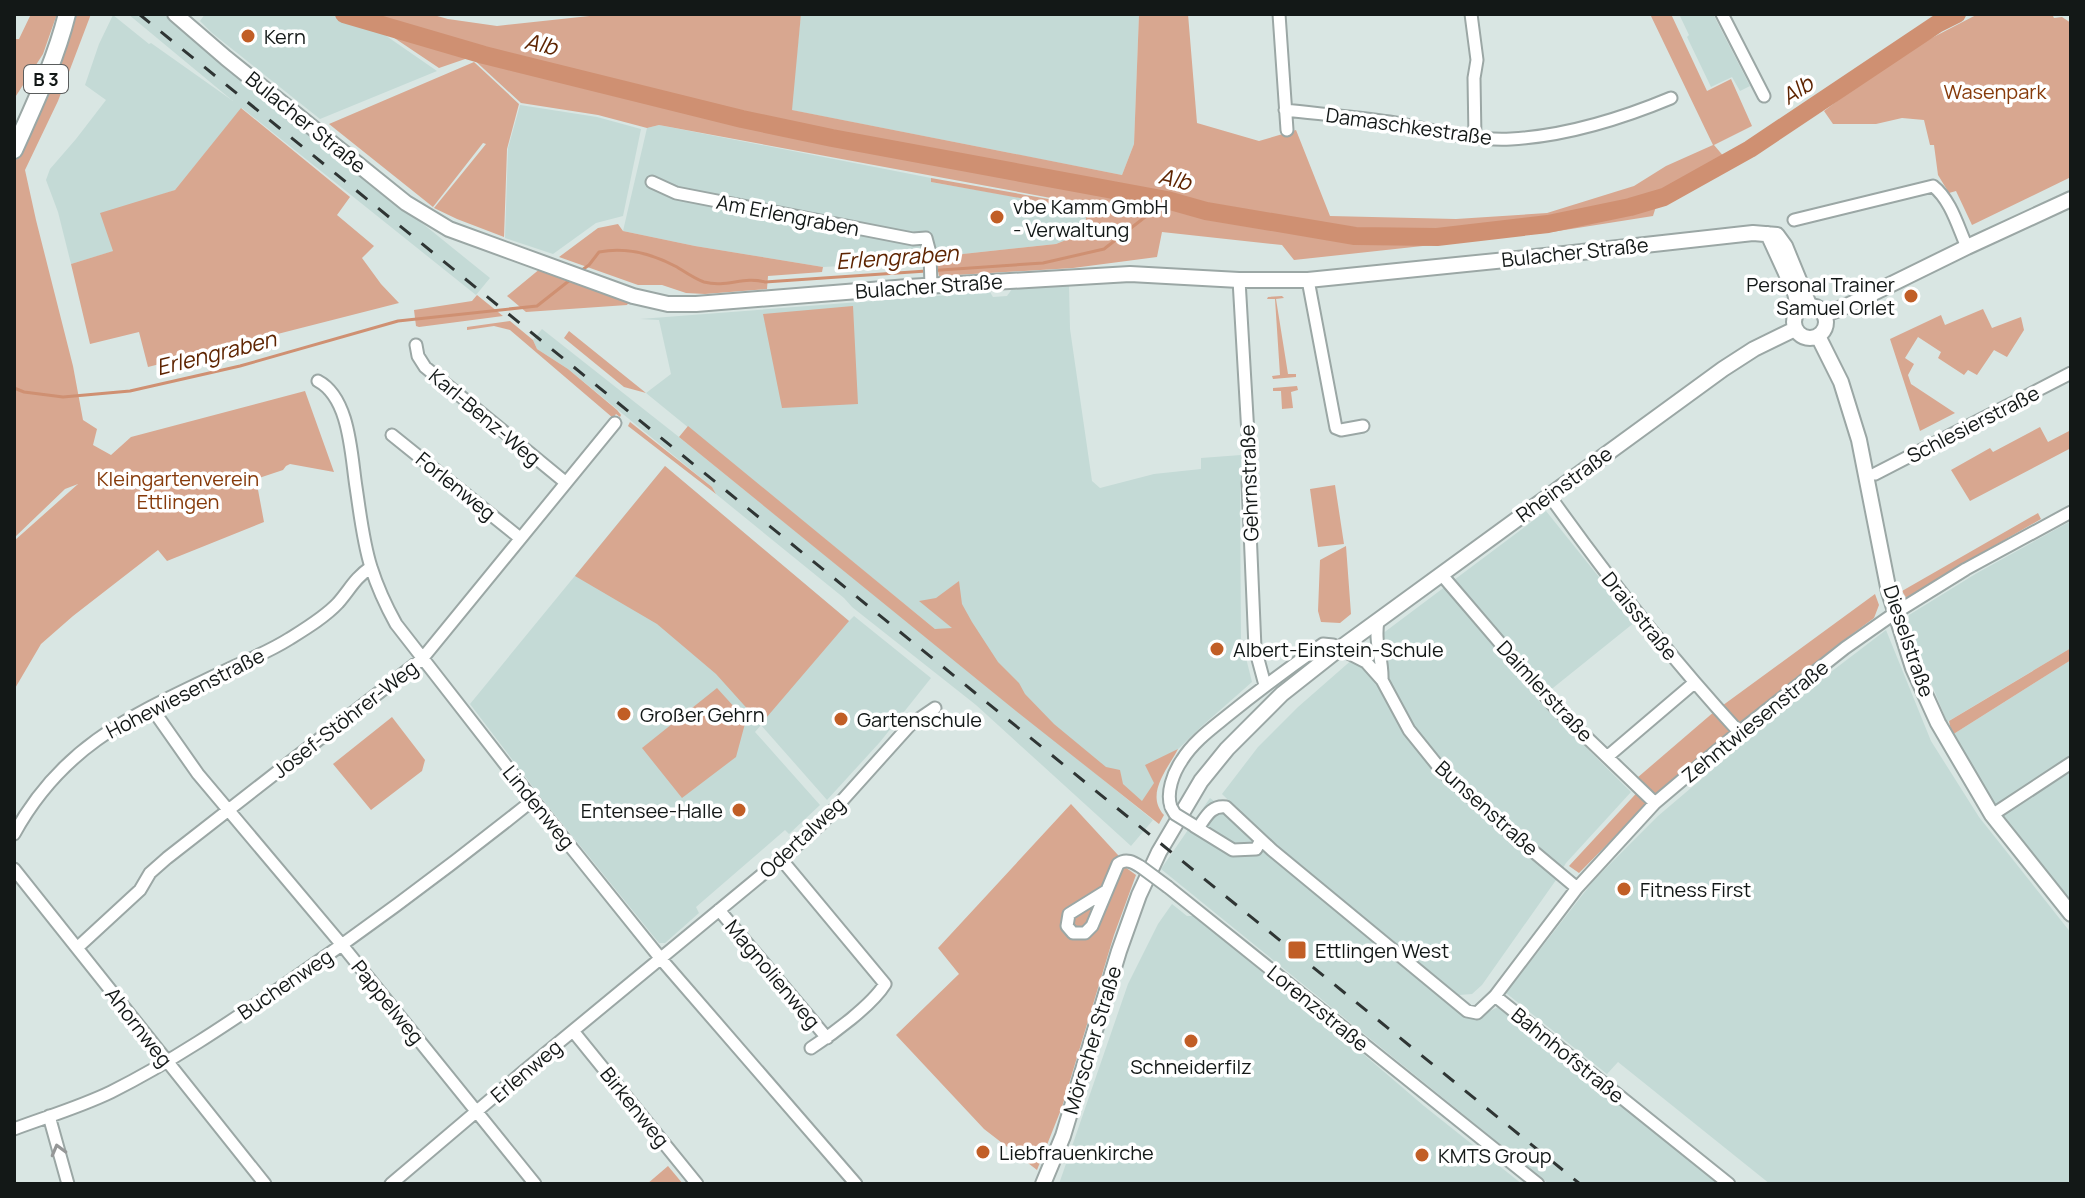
<svg xmlns="http://www.w3.org/2000/svg" width="2085" height="1198" viewBox="0 0 2085 1198" font-family="Manrope,sans-serif">
<style>
.built{fill:#c4dad6}
.green{fill:#d8a790}
.lines{fill:none;stroke-linecap:round;stroke-linejoin:round}
.stream{stroke:#cf9072;stroke-width:3}
.river{stroke:#cf9072;stroke-width:18}
.street-casing{stroke:#9ba7a5;stroke-width:15}
.secondary-casing{stroke:#9ba7a5;stroke-width:18}
.primary-casing{stroke:#9ba7a5;stroke-width:20}
.street{stroke:#fff;stroke-width:11}
.secondary{stroke:#fff;stroke-width:14}
.primary{stroke:#fff;stroke-width:16}
.rail{stroke:#2f3534;stroke-width:3;stroke-dasharray:14 14;stroke-linecap:butt}
.street-bridge-casing{stroke:#9ba7a5;stroke-width:15;stroke-linecap:butt}
.street-bridge{stroke:#fff;stroke-width:11}
.oneway{stroke:#959797}
.poi-dot{fill:#c15e26;stroke:#fff;stroke-width:3}
.labels{text-anchor:middle;dominant-baseline:central;stroke-width:7;stroke-linejoin:round;paint-order:stroke}
.shield{fill:#fff;stroke:#5a5d5d;stroke-width:2}
.shield-label{font-size:18px;font-weight:bold;fill:#131817}
.poi-label{font-size:20px;fill:#131817;stroke:#fff;text-anchor:start}
.park-label{font-size:20px;fill:#863a0a;stroke:#fff}
.street-label{font-size:20px;fill:#131817;stroke:#fff}
.water-label{font-size:22px;font-style:italic;fill:#5e2401;stroke:#fff}
</style>
<rect width="100%" height="100%" fill="#d9e6e3"/>
<path class="built" d="M128 14H163L490 278 476 295 242 108 175 190 143 201 114 251 71 264 58 212 46 180 50 169 76 139 106 100 85 85 99 44 113 15 149 44 151 43 233 101Z
M205 14H341L369 24 437 71 320 119 212 33 200 21Z
M801 14H1139L1134 144 1122 175 791 110Z
M1679 14H1713L1750 86 1740 91 1732 77 1711 87 1687 37 1689 35Z
M520 105 597 117 641 129 623 216 596 223 553 254 505 238 508 148Z
M659 125 931 178V182L1086 209V232L1056 244 935 257 921 262 823 267 695 246 623 231 647 128Z
M1069 285 1070 329 1092 481 1100 488 1154 474 1201 469V458L1241 455 1242 478 1240 488 1241 638 1252 682 1202 726 1172 755 1143 805 935 629 646 393 671 374 659 320 640 319 990 292 993 297 1007 296 1012 289Z
M542 329 679 437 1153 820 1131 846 976 705 852 607 844 598 716 494 712 487 568 369 537 349 533 340Z
M665 466 849 621 854 616 931 678 880 742 827 800 761 725 755 732 820 805 789 834 785 830 696 907 699 913 665 943H659L543 800 470 704Z
M1546 511 1635 622 1538 700 1631 792 1566 863 1556 880 1482 985 1472 994 1459 995 1272 843 1222 794 1258 747 1298 707 1378 637Z
M2071 521V648L1947 722 1909 629V615L1977 573Z
M1886 630 1931 741 1979 817 2071 933V1184H1770L1618 1062 1607 1074 1506 993 1594 880 1658 816 1798 697Z
M2071 660V903L1998 809 1952 735Z
M1210 798 1275 848 1438 991 1474 1019 1498 1007 1722 1184H1549L1161 869Z
M1172 904 1187 916H1195L1291 994 1337 1036 1348 1041 1424 1106 1522 1184H1059L1128 984 1158 924Z"/>
<path class="green" d="M31 14H57L43 54 14 99V39H19Z
M76 14H91L58 101 25 170 36 220 73 366 83 420 97 429 93 445 111 455 131 437 305 391 334 472 290 464 286 466 283 470 256 479 264 522 167 561 158 550 73 616 41 644 14 690V541L78 484 65 489 14 538V164L60 67Z
M351 14H430L448 19 497 26 608 14H801L792 110 1122 175 1134 144 1139 14H1188L1197 123 1259 141 1296 130 1330 216 1456 219 1547 213 1634 186 1666 166 1713 145 1650 14H1671L1707 91 1731 79 1752 126 1714 145 1725 158 1659 197 1653 216 1552 232 1294 260 1282 245 1162 232 1157 257 1073 268 939 276 935 257 1056 244 1086 232V210L931 182V178L1110 210 1122 205 1110 209 659 125 647 128 598 115 521 103 471 57 439 68 369 21Z
M1978 14H2052L2054 18 2062 17 2071 23V177L1972 225 1956 191 1949 193 1938 175 1934 145H1930L1924 120 1902 118 1876 124H1833L1824 111 1895 57Z
M474 62 519 104 507 149 504 237 457 219 434 208 486 144 483 143 433 207 329 124Z
M241 108 350 197 337 215 374 246 362 258 381 284 399 303 148 367 139 332 90 344 71 264 113 251 100 213 175 190Z
M618 224 623 231 695 246 823 267 822 272 768 276 767 289 705 294 686 293 662 285H638L559 257 598 228Z
M541 268 629 302 627 305 526 312 507 296Z
M477 295 503 316 419 327 416 326 414 310 472 301Z
M1282 296 1284 298 1276 299 1288 374H1296V377L1273 379 1272 376 1280 375 1275 299H1267L1268 297Z
M853 306 858 404 782 408 763 314Z
M1983 309 1992 328 2021 317 2024 330 2007 357 1994 350 1977 375 1968 370 1964 375 1938 358 1941 352 1918 337 1905 358 1914 364 1908 375 1911 384 1955 413 1920 431 1890 339 1941 315 1945 325Z
M510 321 533 340 537 349 568 369 617 410 621 415 620 417 616 414 613 418 510 330 494 326 467 330V327Z
M569 331 646 393 624 387 564 338Z
M1297 386 1298 390 1291 392 1293 408 1282 409 1281 391H1273V388Z
M630 422 712 487 716 494 628 426Z
M688 426 935 629 952 628 919 601 936 598 959 581 962 604 972 622 998 662 1019 683 1025 694 1054 724 1106 767 1120 770 1123 784 1142 801 1154 783 1145 765 1178 749C1167 770 1145 794 1164 815L1159 824 1016 711 679 437Z
M2040 427 2048 442 2071 430V448L1970 501 1951 470 1990 448 1993 452Z
M665 466 849 621 761 724 716 674 657 624 575 576Z
M1335 485 1344 544 1318 547 1310 489Z
M2038 513 2041 519 1945 574 1907 599 1902 591Z
M1346 546 1351 614 1340 623 1321 622 1318 611 1320 560Z
M1875 594 1879 605 1874 618 1836 646 1651 800 1579 873 1569 866 1644 785 1637 778 1715 711Z
M2071 648V660L1952 735 1949 721Z
M717 688 746 720 736 757 682 798 642 748Z
M392 717 425 760 422 771 371 810 333 764Z
M1071 804 1118 855 1125 867 1136 875 1114 935 1062 1107 1037 1170 984 1129 896 1035 959 974 938 948Z
M668 1166 683 1184H647Z"/>
<g class="lines">
<path class="stream" d="M582 270 589 265 599 252C626 247 653 254 677 267 685 272 695 279 704 282 727 288 743 276 765 282L1043 263 1104 249 1167 200
M14 388 24 392 63 397 130 391 240 366 398 321 537 306 570 280"/>
<path class="river" d="M344 14 484 55 742 119 832 138 1167 200 1206 211 1355 236 1437 237 1548 224 1630 207 1664 197 1750 149 1937 24 1957 14"/>
<defs>
<path id="street" d="M1279 14 1287 130
M1471 14 1477 60 1474 78 1475 138
M1722 14 1764 96
M1285 110C1320 114 1355 117 1389 122 1430 129 1469 141 1511 139 1564 136 1623 118 1671 98
M652 182 676 193 913 239 926 238 930 253 931 286
M1794 220 1933 186C1951 200 1958 227 1967 247
M1239 280 1250 469 1248 483 1255 648 1265 685
M1308 280 1336 428 1341 430 1363 426
M416 345 418 356 425 367 565 482
M318 381C350 398 351 455 356 487 360 513 363 542 371 567 377 586 386 606 396 624L533 800 661 959 856 1184
M392 435 520 538
M1875 474 2071 373
M1549 495C1608 578 1670 657 1739 732
M1441 574 1554 706 1655 803
M1378 621C1374 646 1383 657 1382 680
M151 707 198 774 342 945 535 1184
M1607 757 1694 683
M1171 807C1166 793 1173 773 1182 760 1193 742 1211 729 1227 716 1258 691 1290 667 1323 644L1333 645 1366 662 1382 680 1409 730 1442 771 1503 826 1577 888
M1992 815 2071 763
M1194 826 1233 850 1256 849 1261 840
M1198 828C1206 817 1211 805 1226 807L1272 850 1467 1011 1477 1013 1495 996 1729 1184
M14 834C65 741 138 713 229 669 248 660 270 651 289 639 305 629 325 617 338 603 351 588 354 579 371 567
M781 859 885 984C872 1005 833 1034 811 1048
M14 869 265 1184
M1168 887 1538 1184
M1106 891 1069 914 1067 926 1073 933H1085L1092 926 1118 864C1126 858 1133 862 1141 867
M719 910 827 1038
M77 948 140 890 150 873 167 858 422 659 615 423
M1495 996 1577 888 1655 803 1739 732 1845 648 1895 613 1966 569 2071 512
M573 1031 697 1184
M49 1116 68 1184
M14 1129C46 1117 80 1107 111 1092 171 1062 227 1024 283 986 369 927 452 865 533 800
M391 1184 523 1072 781 859 822 823 910 725 935 708"/>
<path id="secondary" d="M175 14 226 58 406 203 449 229 633 296 668 304H696L908 287 1130 274 1239 280H1308L1555 255 1753 233 1777 235 1785 246 1810 307
M1768 234 1795 293 1799 311
M1794 322a16 16 0 1 1 32 0a16 16 0 1 1-32 0Z
M1824 315 1851 304 1967 247 2071 199
M1818 336 1841 382 1859 440 1889 592 1913 668 1938 723 1992 815 2071 914
M1043 1184 1063 1136 1119 951 1139 895 1159 852 1201 781 1227 749 1282 694 1339 649 1723 369 1754 349 1795 329"/>
<path id="primary" d="M14 150C34 105 55 62 67 14"/>
</defs>
<use href="#street" class="street-casing"/>
<use href="#secondary" class="secondary-casing"/>
<use href="#primary" class="primary-casing"/>
<use href="#street" class="street"/>
<use href="#secondary" class="secondary"/>
<use href="#primary" class="primary"/>
<path class="rail" d="M139 14 1580 1184"/>
<defs>
<path id="street-bridge" d="M1171 807 1175 814 1193 825
M1141 867 1168 887"/>
</defs>
<use href="#street-bridge" class="street-bridge-casing"/>
<use href="#street-bridge" class="street-bridge"/>
</g>
<defs><path id="oneway-chevron" d="M-2-3.5L2.5 0L-2 3.5" fill="none" stroke-width="1.6" stroke-linecap="round" stroke-linejoin="round" transform="scale(2)"/></defs>
<use class="oneway" href="#oneway-chevron" transform="translate(58 1150) rotate(-105)"/>
<g class="poi-dot">
<circle cx="248" cy="36" r="8"/>
<circle cx="997" cy="217" r="8"/>
<circle cx="1911" cy="296" r="8"/>
<circle cx="1217" cy="649" r="8"/>
<circle cx="624" cy="714" r="8"/>
<circle cx="841" cy="719" r="8"/>
<circle cx="739" cy="810" r="8"/>
<circle cx="1624" cy="889" r="8"/>
<rect x="1287" y="940" width="20" height="20" rx="4"/>
<circle cx="1191" cy="1041" r="8"/>
<circle cx="983" cy="1152" r="8"/>
<circle cx="1422" cy="1155" r="8"/>
</g>
<g class="labels">
<rect class="shield" x="24" y="65" width="44" height="28" rx="6"/>
<g class="shield-label">
<text x="46" y="79">B 3</text>
</g>
<g class="poi-label">
<text x="264" y="36">Kern</text>
<text x="1013" y="206">vbe Kamm GmbH<tspan x="1013" dy="23">- Verwaltung</tspan></text>
<text x="1895" y="284" text-anchor="end">Personal Trainer<tspan x="1895" dy="23">Samuel Orlet</tspan></text>
<text x="1233" y="649">Albert-Einstein-Schule</text>
<text x="640" y="714">Großer Gehrn</text>
<text x="857" y="719">Gartenschule</text>
<text x="723" y="810" text-anchor="end">Entensee-Halle</text>
<text x="1640" y="889">Fitness First</text>
<text x="1315" y="950">Ettlingen West</text>
<text x="1191" y="1066" text-anchor="middle">Schneiderfilz</text>
<text x="999" y="1152">Liebfrauenkirche</text>
<text x="1438" y="1155">KMTS Group</text>
</g>
<g class="park-label">
<text x="1995" y="91">Wasenpark</text>
<text x="178" y="478">Kleingartenverein<tspan x="178" dy="23">Ettlingen</tspan></text>
</g>
<g class="street-label">
<text transform="translate(306 122) rotate(39)">Bulacher Straße</text>
<text transform="translate(1409 126) rotate(8)">Damaschkestraße</text>
<text transform="translate(788 215) rotate(11)">Am Erlengraben</text>
<text transform="translate(1575 252) rotate(-6)">Bulacher Straße</text>
<text transform="translate(929 286) rotate(-4)">Bulacher Straße</text>
<text transform="translate(485 417) rotate(40)">Karl-Benz-Weg</text>
<text transform="translate(1973 424) rotate(-27)">Schlesierstraße</text>
<text transform="translate(1249 483) rotate(-92)">Gehrnstraße</text>
<text transform="translate(1564 484) rotate(-36)">Rheinstraße</text>
<text transform="translate(456 486) rotate(39)">Forlenweg</text>
<text transform="translate(1640 616) rotate(51)">Draisstraße</text>
<text transform="translate(1909 641) rotate(71)">Dieselstraße</text>
<text transform="translate(1545 691) rotate(47)">Daimlerstraße</text>
<text transform="translate(185 693) rotate(-27)">Hohewiesenstraße</text>
<text transform="translate(345 719) rotate(-38)">Josef-Stöhrer-Weg</text>
<text transform="translate(1755 721) rotate(-39)">Zehntwiesenstraße</text>
<text transform="translate(539 807) rotate(51)">Lindenweg</text>
<text transform="translate(1487 808) rotate(42)">Bunsenstraße</text>
<text transform="translate(802 837) rotate(-43)">Odertalweg</text>
<text transform="translate(773 974) rotate(50)">Magnolienweg</text>
<text transform="translate(285 984) rotate(-34)">Buchenweg</text>
<text transform="translate(388 1002) rotate(51)">Pappelweg</text>
<text transform="translate(1318 1008) rotate(39)">Lorenzstraße</text>
<text transform="translate(139 1027) rotate(52)">Ahornweg</text>
<text transform="translate(1092 1040) rotate(-73)">Mörscher Straße</text>
<text transform="translate(1568 1055) rotate(39)">Bahnhofstraße</text>
<text transform="translate(526 1071) rotate(-40)">Erlenweg</text>
<text transform="translate(635 1107) rotate(51)">Birkenweg</text>
</g>
<g class="water-label">
<text transform="translate(541 44) rotate(13)">Alb</text>
<text transform="translate(1797 90) rotate(-33)">Alb</text>
<text transform="translate(1175 179) rotate(14)">Alb</text>
<text transform="translate(897 257) rotate(-4)">Erlengraben</text>
<text transform="translate(216 353) rotate(-14)">Erlengraben</text>
</g>
</g>
<rect width="2085" height="1198" fill="none" stroke="#131817" stroke-width="32"/>
</svg>
